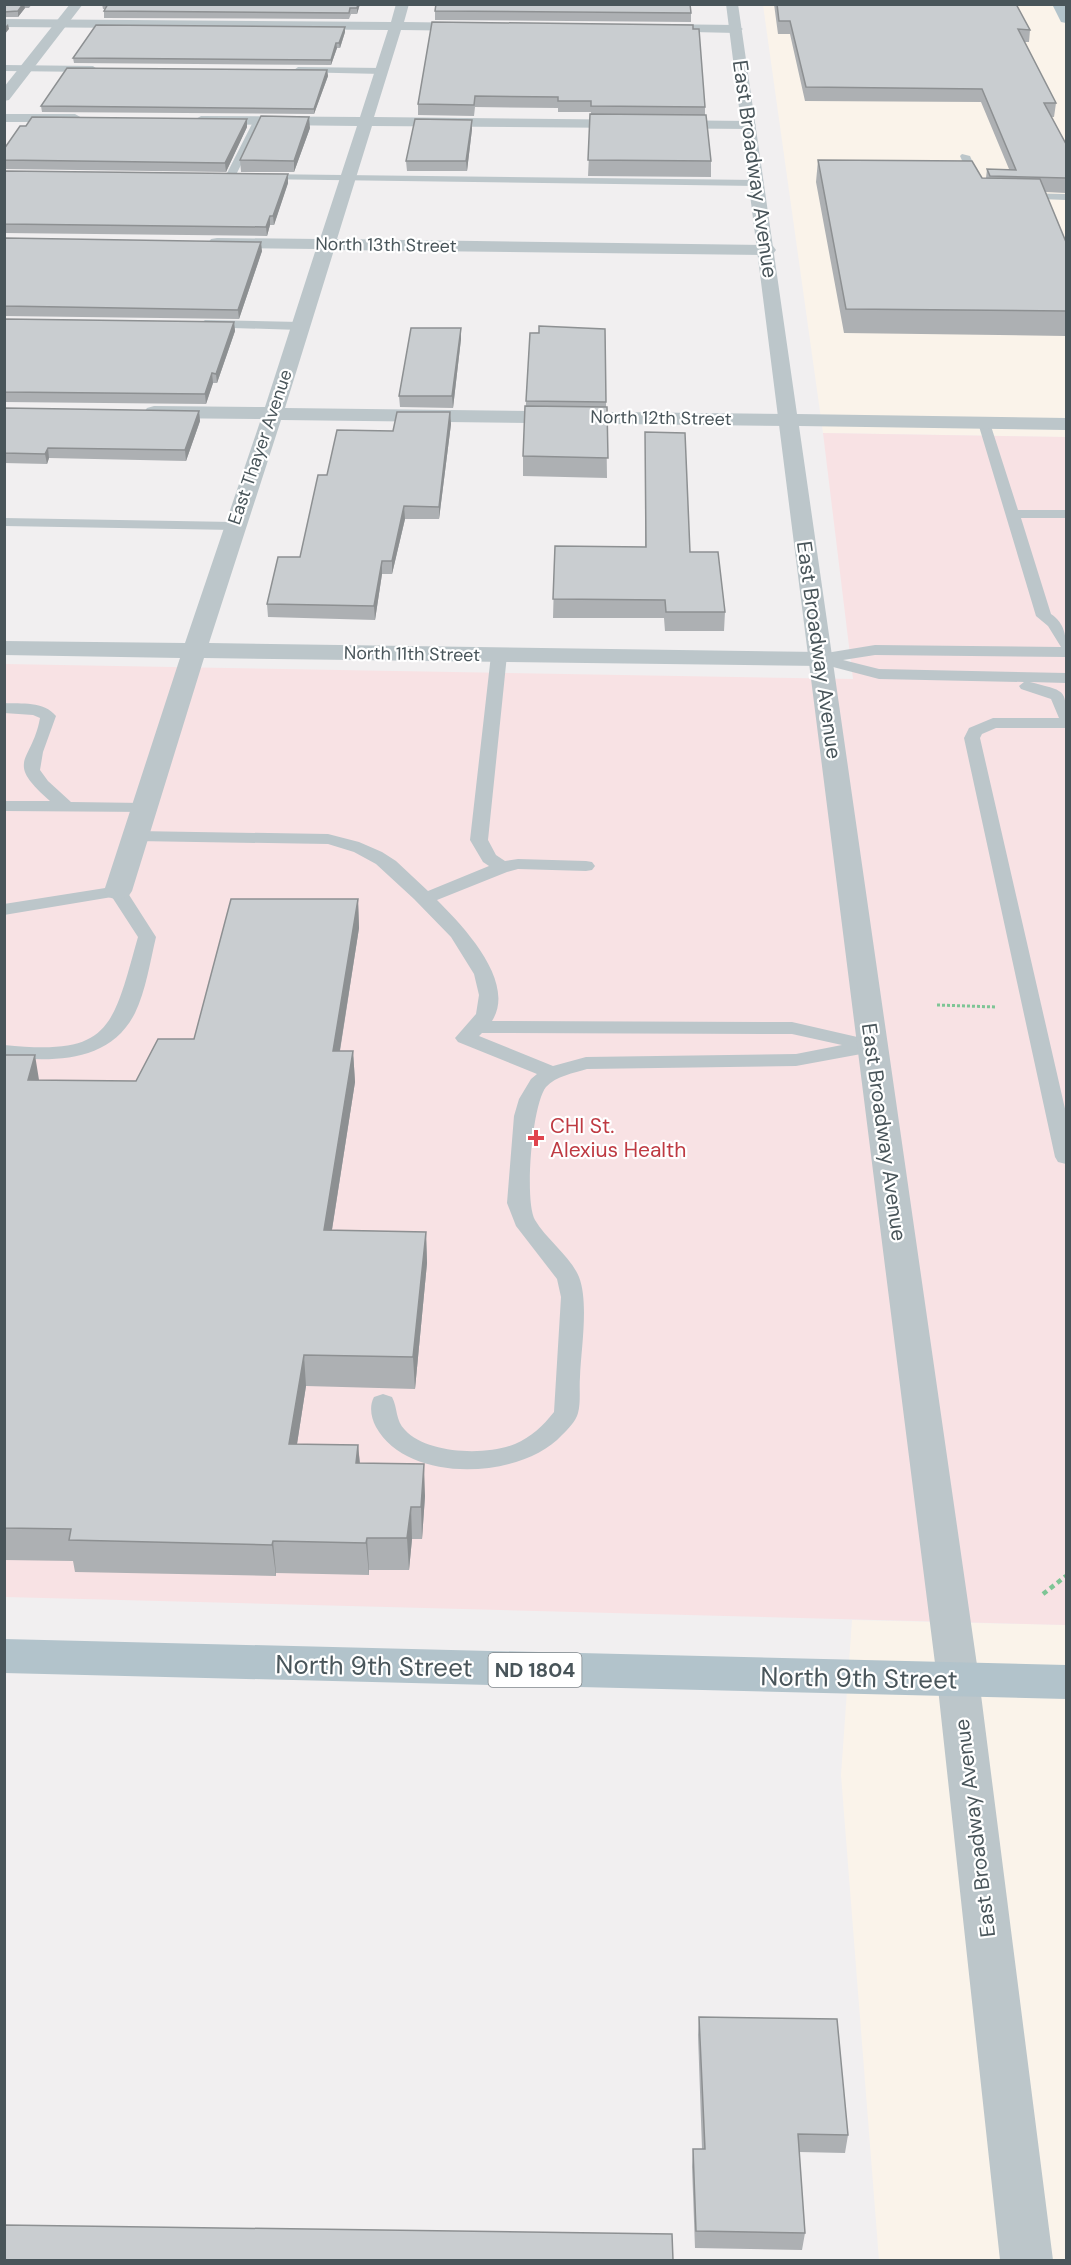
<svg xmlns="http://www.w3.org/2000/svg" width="1071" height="2265" viewBox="0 0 1071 2265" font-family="'DM Sans',sans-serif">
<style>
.commercial{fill:#faf3ea}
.medical{fill:#f8e2e4}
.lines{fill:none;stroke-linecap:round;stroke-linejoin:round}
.path-far1{stroke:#7ec595;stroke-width:3;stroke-dasharray:3 2;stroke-linecap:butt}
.path{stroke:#7ec595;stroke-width:4.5;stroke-dasharray:5 4;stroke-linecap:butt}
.service{fill:#bcc6ca;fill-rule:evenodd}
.minor{fill:#bcc6ca;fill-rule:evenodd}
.tertiary{fill:#bcc6ca;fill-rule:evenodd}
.primary{fill:#b2c3cb;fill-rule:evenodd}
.wall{fill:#adb0b3}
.shaded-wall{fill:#8d9092}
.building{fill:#c9cdd0;stroke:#8d9092;stroke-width:1.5}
.health-dot{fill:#e0444e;stroke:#fff;stroke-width:2}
.labels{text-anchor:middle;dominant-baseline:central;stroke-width:4.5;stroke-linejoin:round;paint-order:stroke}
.far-street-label{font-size:18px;fill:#49555a;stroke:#fff}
.shield{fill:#fff;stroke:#80888c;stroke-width:1.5}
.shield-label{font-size:20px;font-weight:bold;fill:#49555a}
.street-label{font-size:21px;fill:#49555a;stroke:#fff}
.health-label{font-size:21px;fill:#be3a42;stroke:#fff;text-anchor:start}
.near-street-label{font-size:26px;fill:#49555a;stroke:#fff}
</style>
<rect width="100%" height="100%" fill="#f1eff0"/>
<path class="commercial" d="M763 5H1066V437L823 433Z
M852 1620 1066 1625V2260H879L841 1775Z"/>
<path class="medical" d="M823 433 1066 437V1625L5 1597V664L853 679Z"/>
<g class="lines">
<path class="path-far1" d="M937 1005 996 1007"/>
<path class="path" d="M1043 1594 1066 1576"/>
<path class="service" d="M4 65 93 66 97 69 93 72 4 71Z
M298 67 382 68 386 71 382 74 295 72 294 70Z
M255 118 263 120 235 177 226 179 225 177Z
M962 154 970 156 984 187 983 189 974 187 960 156Z
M260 174 757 180 762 183 757 186 256 179 255 177Z
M1019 193 1066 194V200L1015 198V194Z
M205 320 300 322 306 326 300 330 201 327 199 324Z
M984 419 990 423 1018 510H1066V518H1021L1051 614C1067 625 1066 639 1066 657L875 655 843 660 879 669 1066 673V683L1030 682C1068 692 1066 688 1066 728H996L982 734 980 738 1066 1113V1164L1058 1162 1055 1157 964 738 969 728 993 718H1059L1051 699 1021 689 1019 686 1024 682 879 679 814 662 812 659 820 654 875 645 1061 647 1048 626 1036 616 978 423Z
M4 518 234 522 241 526 234 530 4 526Z
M499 650 507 655 488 840 496 855 505 861 518 859 586 861 592 862 595 866 592 870 586 871 518 869 507 872 437 900C463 926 517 982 492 1021L792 1022 879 1042 882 1046 879 1050 872 1052 796 1066 587 1069C574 1073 556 1076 546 1087 532 1104 524 1201 535 1220 546 1239 571 1257 579 1277 589 1303 581 1349 580 1377 579 1388 581 1402 578 1413 576 1421 568 1429 562 1435 522 1479 408 1485 376 1427 371 1418 369 1406 374 1397L383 1394 392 1397C398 1408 395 1420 405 1430 427 1454 486 1456 515 1444 531 1437 543 1426 554 1412L561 1297 557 1279 516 1226 507 1203 514 1116 519 1099 531 1079 537 1074 458 1042 455 1038 476 1014 479 995 474 974 451 937 414 899 376 864 354 852 328 844 136 841 130 840 127 836 130 832 136 831 328 834 359 842 382 852 396 861 428 891 489 866 483 862 470 840 491 655ZM482 1033 792 1034 842 1045 796 1054 586 1057 553 1066 479 1036Z
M4 703C21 704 44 701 56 716L43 752 40 770 48 781 71 802 144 803 150 804 153 808 150 812 4 811V801H50C3 760 32 763 40 718L33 715 4 713Z
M118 886 124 887 156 937C150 962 146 990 135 1013 110 1063 53 1062 4 1057V1045C111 1056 112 1029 138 937L112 897 4 915V904Z"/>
<path class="minor" d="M396 4H409L404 22 476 23 483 27 476 31 401 30 374 117 749 121 756 125 749 129 372 126 337 239 767 245 773 246 776 250 773 254 767 255 334 250 285 408 788 414 795 416 798 420 795 424 788 426 281 420 209 643 820 652 829 654 832 659 829 664 820 666 204 658 132 891 128 897 118 900 108 897 104 891 180 658 4 655V641L185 643 261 419 154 418 147 416 144 412 147 408 154 406 265 407 316 249 217 248 211 247 208 243 211 239 217 238 320 239 357 126 201 124 194 120 201 116 360 117 388 30 4 27V19L391 22Z
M654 24 736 25 743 29 736 33 649 31 647 28 649 25Z
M4 114H75L82 118 75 122H4Z"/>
<path class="tertiary" d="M70 4H83L9 100 4 101V87Z
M726 4H738L797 414 1066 418V430L799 426 979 1679 1053 2260H1000L937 1679Z"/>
<path class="primary" d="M1052 4H1065L1066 23 1061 22Z
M4 1639 1066 1665V1699L4 1673Z"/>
</g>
<path class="wall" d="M4 4H32L29 8H25L18 17H4Z
M102 4H360L357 14H351L349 19 104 18V11L105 9H103Z
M774 4H1016L1030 30 1029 42H1024L1056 103 1054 117H1051L1066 144V193L1045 192 1066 242V336L844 333 816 182 818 160 982 178H986L987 169H1009L981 102 805 101 790 34H778Z
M435 11 691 13V22L435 20Z
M432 22 705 107V115L711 161V177L588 176 591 112H558V108L475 107 474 116 418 115V104Z
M345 32 340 48H337L331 65 74 63 73 58Z
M327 70 328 76 314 114 42 112 41 106Z
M247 119V127L226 172 4 169V149Z
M310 128 294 172H241L240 160Z
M472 129 467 171H407L406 161Z
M4 171 288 174V183L274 225H270L267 236 4 233Z
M4 238 262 251 239 319 4 316Z
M4 319 234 322 235 331 217 383H213L206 404 4 402Z
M461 328V339L453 408 400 407 399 396Z
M605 329 607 478 523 476V456L530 333Z
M4 408 199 411 200 421 186 461 49 458 47 464 4 463Z
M450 412 451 424 439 519H405L392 574H382L375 620 268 617 267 604 300 557 327 475Z
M645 432 690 552 725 612 724 631H665L664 618H553L555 546 645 547Z
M358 899 359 928 340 1051H353L355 1082 332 1230 426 1232 427 1263 415 1389 306 1386 297 1444 358 1445 360 1463 425 1496 422 1539H412L409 1570H369V1575L276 1573V1576L75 1572 73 1561 4 1560V1055L39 1081H136L194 1039Z
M699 2017 848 2135 845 2153 799 2152 805 2233 802 2250 695 2248 692 2167 693 2149H702L698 2035Z"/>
<path class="shaded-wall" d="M23 4H24L25 8 18 17V11Z
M358 4H360L357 14V8Z
M8 24 9 29 4 35V28Z
M345 27V32L340 48 339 43Z
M336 43 337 48 331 65V60Z
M327 70 328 76 314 114V109Z
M309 117 310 128 294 172V161Z
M247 119V127L226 172 225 163Z
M472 120V129L467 171 466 161Z
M288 174V183L274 225 273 216Z
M270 216V225L267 236 266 227Z
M261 242 262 251 239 319 238 310Z
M234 322 235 331 217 383 216 374Z
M461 328V339L453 408 452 396Z
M212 373 213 383 206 404 205 394Z
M199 411 200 421 186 461 185 450Z
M450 412 451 424 439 519V507Z
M48 448 49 458 47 464 45 454Z
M404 506 405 519 392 574V561Z
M382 561V574L375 620 374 606Z
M358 899 359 928 335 1081 333 1051Z
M353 1051 355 1082 327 1261 324 1230Z
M35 1055 40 1086 28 1080Z
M426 1232 427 1263 415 1389 413 1357Z
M304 1355 306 1386 292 1476 289 1444Z
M358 1445 361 1477 356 1463Z
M424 1464 425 1496 422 1539 421 1507Z
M411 1507 412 1539 409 1570 407 1538Z
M367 1538 369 1570V1575L366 1543Z
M273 1541 276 1573V1576L272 1545Z"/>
<path class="building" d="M4 4H23L18 11 4 12Z
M108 4H358L357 8H350L349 13 104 11Z
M436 4H690L691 13 435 11Z
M777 4H1016L1030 30 1018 29 1056 103H1044L1066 144V178L990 176 987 169 1016 170 982 89 806 87 790 21H779Z
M432 22 693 25V29H699L705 107 591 106V101H558V97L475 96 474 105 418 104Z
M96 25 345 27 339 43H336L331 60 73 58Z
M67 68 327 70 314 109 41 106Z
M590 114 706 115 711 161 588 160Z
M261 116 309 117 294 161 240 160Z
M32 117 247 119 225 163 4 160V149L20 126H26Z
M415 119 472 120 466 161H406Z
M818 160 972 161 982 178 1040 179 1066 242V311L846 309Z
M4 171 288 174 273 216H270L266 227 4 224Z
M4 238 261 242 238 310 4 306Z
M4 319 234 322 216 374 212 373 205 394 4 392Z
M539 326 605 329 606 402 526 401 530 333H539Z
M411 328H461L452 396H399Z
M525 406 607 407 608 458 523 456Z
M4 408 199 411 185 450 48 448 45 454 4 453Z
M397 412H450L439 507 404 506 392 561H382L374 606 267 604 278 557H300L318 475H327L337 430 393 431Z
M645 432 685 433 690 552H718L725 612H666L665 600 553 599 555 546 646 547Z
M231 899H358L333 1051H353L324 1230 426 1232 413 1357 304 1355 289 1444 358 1445 356 1463 424 1464 421 1507H411L407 1538H367L366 1543 273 1541 272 1545 69 1540 71 1529 4 1528V1055H35L28 1080 136 1081 158 1039H194Z
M699 2017 837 2019 848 2135 798 2134 805 2233 696 2231 693 2149H705Z
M4 2225 672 2234 673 2260H4Z"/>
<path class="health-dot" d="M533 1129h6v6h6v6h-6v6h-6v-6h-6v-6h6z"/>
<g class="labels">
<g class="far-street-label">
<text transform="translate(386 245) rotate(1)">North 13th Street</text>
<text transform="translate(661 418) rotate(1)">North 12th Street</text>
<text transform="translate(260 447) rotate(-71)">East Thayer Avenue</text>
<text transform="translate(412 654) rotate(1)">North 11th Street</text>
</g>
<rect class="shield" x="488.5" y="1653" width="93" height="34" rx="4.5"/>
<g class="shield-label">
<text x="535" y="1670">ND 1804</text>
</g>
<g class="street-label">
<text transform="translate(755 169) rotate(82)">East Broadway Avenue</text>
<text transform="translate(819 650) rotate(82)">East Broadway Avenue</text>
<text transform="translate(884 1132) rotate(82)">East Broadway Avenue</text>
<text transform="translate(975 1828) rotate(-97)">East Broadway Avenue</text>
</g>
<g class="health-label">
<text x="550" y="1126">CHI St.<tspan x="550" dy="24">Alexius Health</tspan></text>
</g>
<g class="near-street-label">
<text transform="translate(374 1666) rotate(1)">North 9th Street</text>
<text transform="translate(859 1678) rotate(1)">North 9th Street</text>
</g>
</g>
<rect width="1071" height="2265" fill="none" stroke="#49555a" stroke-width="12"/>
</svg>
